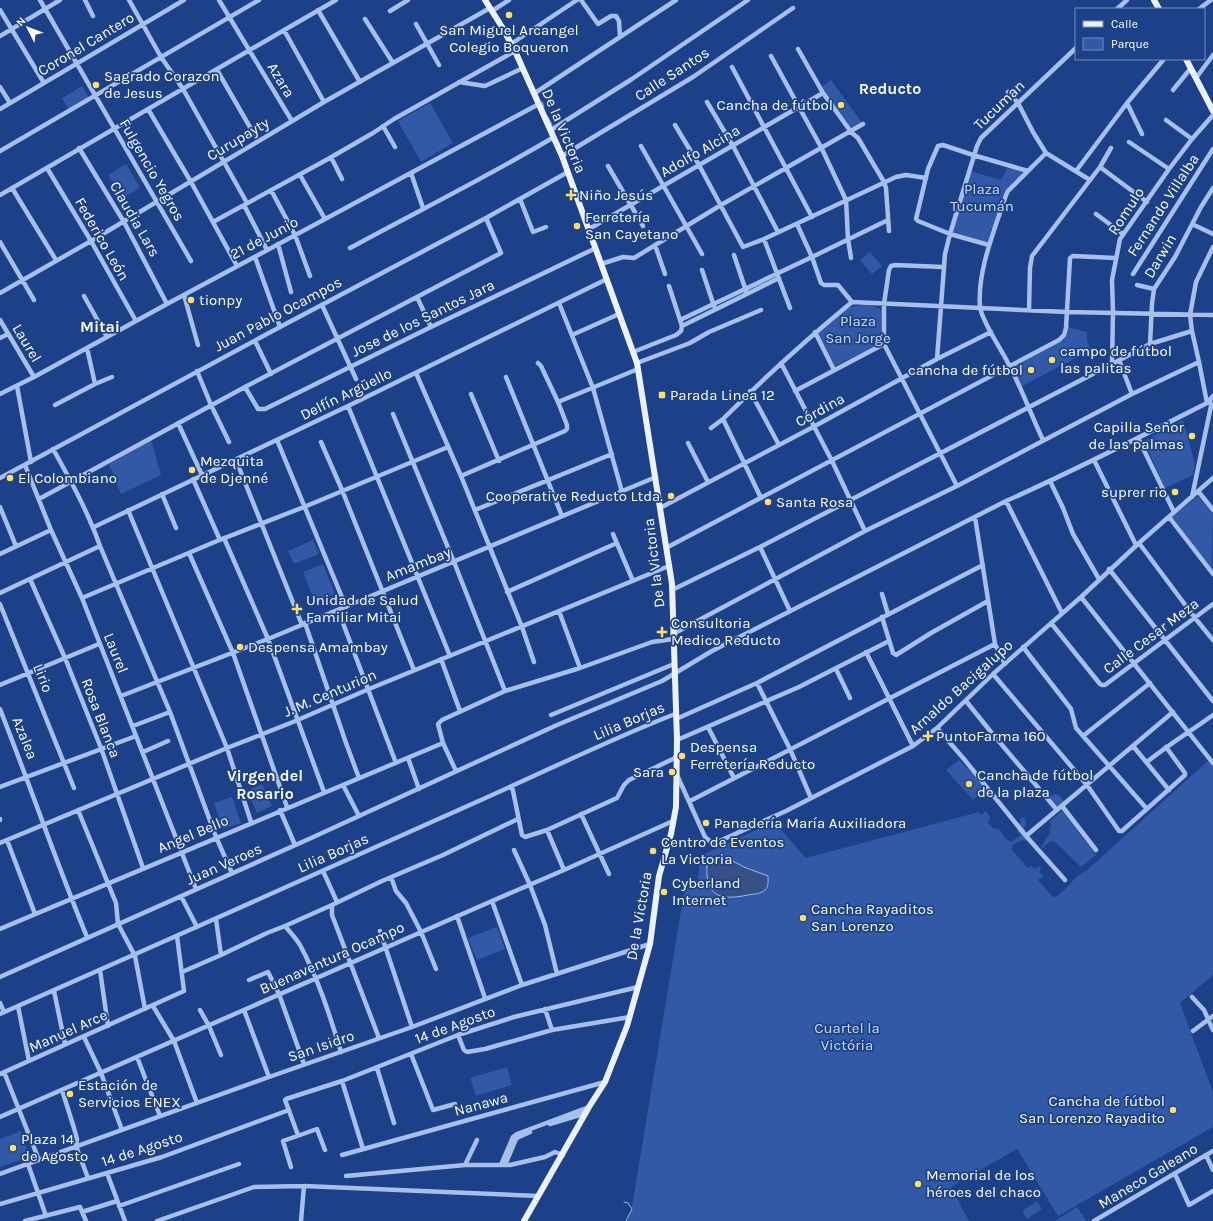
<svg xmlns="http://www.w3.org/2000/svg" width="1213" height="1221" viewBox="0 0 1213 1221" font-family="Karla,sans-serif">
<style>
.green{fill:#3159a6}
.water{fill:#375186;stroke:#9bb8ed}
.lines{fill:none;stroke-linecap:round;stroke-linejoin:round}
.stream{stroke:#9bb8ed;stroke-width:1}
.minor{stroke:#a7bfeb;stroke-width:4.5}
.major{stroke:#ecf1fe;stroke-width:6}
.poi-dot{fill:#fbdf66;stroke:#1d4188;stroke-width:1.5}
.labels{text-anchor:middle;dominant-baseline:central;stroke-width:3.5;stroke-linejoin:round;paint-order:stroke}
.poi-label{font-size:15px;fill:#fff;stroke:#1d4188;text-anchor:start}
.street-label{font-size:15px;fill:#fff;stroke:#1d4188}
.park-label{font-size:15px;fill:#ccdcf8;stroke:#1d4188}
.neighbourhood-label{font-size:16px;font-weight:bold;fill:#fff;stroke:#1d4188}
</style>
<rect width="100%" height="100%" fill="#1d4188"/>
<path class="green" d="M831 80 863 124 851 131 821 87Z
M82 86 89 98 69 110 62 98Z
M430 103 453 143 421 162 398 121Z
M126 164 140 188 122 198 108 175Z
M1007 168 1025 171 1004 192 998 209 1002 211C1003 218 997 222 993 227 990 230 989 238 988 242L952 232 970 171 1001 180Z
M870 252 882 266 872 274 860 260Z
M870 304 883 311 880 342 879 345 835 366 818 332 849 307Z
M1067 327 1087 332V341L1091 350 1020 387 1011 367 1061 341Z
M1183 420 1195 464 1193 475 1165 488 1144 441Z
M151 440 161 475 121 494 109 464Z
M1198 496 1213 515 1212 570 1172 517Z
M313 540 319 554 294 564 288 551Z
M323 564 335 594 315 602 303 572Z
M959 760 987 789 973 800 946 770Z
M1209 760 1213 765V975L1180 1003 1213 1092V1127L1058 1216 1017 1149 951 1187 969 1221H628V1215L631 1212 685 887 698 880 700 856 774 822 806 858 979 812 981 815 986 811 990 817 988 823 993 828 1000 830 1005 838 1011 842 1021 835 1017 831 1019 829 1018 825 1021 822 1020 818 1022 817 1025 818 1026 825 1024 828 1027 833V840L1025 841 1023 840 1012 845V850L1028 868 1031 866 1035 869 1040 866 1041 869 1039 872 1044 876 1042 878 1037 879 1054 898C1066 891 1073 877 1086 871Z
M262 784 272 806 257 813 247 791Z
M1047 794 1051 796 1055 794C1060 796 1062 797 1064 802L1060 806H1056L1047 795Z
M232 797 241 823 223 829 214 803Z
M1062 811 1096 855 1081 867 1054 841 1050 842H1049L1043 848 1041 847 1050 833 1049 828 1052 826 1049 822Z
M497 927 505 949 477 960 468 938Z
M507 1067 512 1085 476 1096 470 1078Z
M21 1131 30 1157 0 1167V1139Z
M1037 1201 1042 1209 1027 1219 1022 1211Z
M1077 1207 1086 1221H1055Z"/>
<path class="water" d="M719 858H727L744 867 768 876C768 881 769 886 765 890 761 894 753 894 748 895 719 901 705 896 707 864Z"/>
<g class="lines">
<path class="stream" d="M542 102 544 107
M548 117 552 125
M624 1202 628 1203 632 1209 626 1221"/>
<path class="minor" d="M40 0 191 261
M85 0 93 16
M129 0 161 57 183 89 247 203
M219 0 292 121
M581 0 598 24 611 16H616L619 21 620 37
M1117 9 1127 0
M1199 9 1211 0
M0 10 44 83
M318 10 360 82
M390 11 408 0
M492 11 509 0
M365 19 393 63
M416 24 439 65
M284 30 324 102
M0 36 60 0
M511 44 577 0
M798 49 823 93 851 132 858 138 884 182 886 188 889 231
M771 56 822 149 846 200 848 239 851 258
M732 67 812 217
M217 70 258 141
M1196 78 1213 55
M459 82 485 86 523 68
M0 87 10 103
M1173 90 1191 68
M1008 92 1018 103 1033 132 1046 153 1090 180
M535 93 676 0
M707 102 733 146 778 232
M1127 103 1142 134
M0 109 184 0
M148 109 191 182 237 266
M1166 120 1192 139
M675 125 699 165 743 247 764 239 896 177 906 175 926 178
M383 126 395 147
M551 130 632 79 748 0
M1129 142 1169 169
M641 146 702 254
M79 148 124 222 167 304
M0 151 259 0
M562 156 693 77 793 8
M331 157 342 179
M608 166 643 226
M1100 167 1147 202
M47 168 91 241 136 321
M1076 171 1127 103 1164 59
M411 173 423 208
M300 175 325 219
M12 188 56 260
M271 190 295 235 310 276
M0 195 336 0
M520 199 533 232 546 227
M244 205 267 250
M1096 214 1123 234
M213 222 328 159 373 133 394 119 515 51
M797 224 812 257 821 283 824 285H838L852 302 1067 312 1213 315
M1192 224 1213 234
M589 229 823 93
M764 239 790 308
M0 242 34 300
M278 244 291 292
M655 245 665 274
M989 245 950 234 918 221 916 219 928 169 938 146 943 145 973 155 1028 171
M350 248C418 211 487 177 554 137
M734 255 746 291
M255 257 280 327
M601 264 623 257 634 258 721 205 863 124
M943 267 895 265 891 266 889 270 884 304V344L957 486
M702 270 714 306
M1133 274 1213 149
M1137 285 1154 289
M0 293 91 241 324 102 490 8
M184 295 198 345
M84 296 107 337
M417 297 431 327
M559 303 593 388 622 492
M322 305 356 379
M1029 310 1030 268 1032 256 1100 167 1111 148
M0 320 34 377
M680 320 812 257 888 220
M682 326 779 278
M815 332 834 370
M572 335 619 314
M0 338 8 334
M255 341 271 374
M1150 344 1152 304 1154 289 1175 257 1201 207 1213 188
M87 348 95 384
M633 352 676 335 681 331 682 326 669 286
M937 359 945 254 950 234 977 146 981 138 1076 48
M1119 360 1132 394
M637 363 690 343 709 332 761 310
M781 363 832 461 865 531
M1112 364 1113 312 1112 280 1120 239 1169 169 1192 139 1213 115
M197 371 211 405 229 442
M416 373 461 476 522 627 534 662
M506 377 562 516
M17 386 31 462
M245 387 258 409H265L431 327 596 248
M750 391 779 445
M795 391 884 344
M0 394 34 377 167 304 539 104
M471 394 499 461
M558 402 638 369
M1207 403 1199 362 1192 331 1190 315 1196 282 1213 247
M55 405 95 384 112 377
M348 406 450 656
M393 414 454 562 505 691
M723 419C764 378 807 339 852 302
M178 423 202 475
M711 428 723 419 761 498
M1138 438 1174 512
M277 440 346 607
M1043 440C1031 415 1022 389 1009 365 1002 350 982 322 980 307 977 271 995 229 1006 195L1008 191 1046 153
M321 442 342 490 414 670
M688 443 708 482
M53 449C71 481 88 512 100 546L170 712 216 837 232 873
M236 460 302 625
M1094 460 1136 545
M25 465 51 530 82 598 196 889
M461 476 565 431 567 429V425L558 402 541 366 538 363
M0 478 280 327 486 218 568 172
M193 479 220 540
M1050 481 1063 508 1073 534 1099 579
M1198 491 1213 510
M162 494 176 528
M1192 497 1211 406 1210 400
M39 499 245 387 501 253 486 218
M1006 501 1062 613
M0 507 16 546
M660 508 815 426 937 359 991 332
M128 510 227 748 251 822
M475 510 612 454
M975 517 995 644 1005 664
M1169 517 1213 574
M94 527 348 406 607 279
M613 534 633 581
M224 538 268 639 324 792
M1139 543 1195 618 1213 640
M760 547 790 611
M666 548 1059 340 1064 335 1066 328 1070 258 1073 256 1115 258
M189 553 233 653 287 807
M0 554 51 530
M1109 569 1213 701
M30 579 65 658 101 748 143 868
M672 590 760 547 1112 364 1150 344 1192 331
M507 592 617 543
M0 593 100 546
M882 594 888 614
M1081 597 1213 763
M82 598 217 541 304 507 448 447
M0 604 74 788
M338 610 396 763
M559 611 580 668
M882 617 893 653 896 655 931 633 988 601
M305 623 346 743 359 778
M1051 623 1100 684 1102 685H1105L1213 604
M673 634 865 531 957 486 1132 394 1199 362
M1023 647 1071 709 1076 728 1147 809
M866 652 913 746
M441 659 460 711
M836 669 850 698
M993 674 1087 785 1119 831H1122L1185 775V773L1166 747
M757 683 790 749 811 798
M0 685 99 644
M121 696 268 639 656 477
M966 701 991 732 1057 810
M0 709C30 785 56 862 87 937
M551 715 674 664
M676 719 757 683 983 565
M133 726 170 712
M708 727 734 778
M937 728 964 759 1026 836 1065 880
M1083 736 1150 683
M677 740 799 687 889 641
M1133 746 1169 790
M143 752 168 741
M408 758 419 789
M1147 762C1168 745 1191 731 1213 715
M456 771 443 743 438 724 442 720 505 691 580 668 652 642 673 639
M677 775 705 837 711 842 715 843 786 811 913 746 937 728 993 674 1081 597 1139 543 1213 478
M343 785 359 816
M512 786 522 835 525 837 547 830 617 798 624 785 629 780 677 757
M0 787 136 736
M690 801 995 644
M1062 806 1096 850
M78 810 116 903 118 924 135 956 145 1009
M280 810 295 845
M581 814 609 874
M0 819V820
M547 830 564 870
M1026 836 1173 712
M7 840 35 914
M0 843 227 748 293 722 369 689 669 566
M514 850 530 885 545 925 557 974
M323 871 337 902
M391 877 396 891 406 903 421 932 436 969
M181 896 197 927
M492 901 522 985
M457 916 485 998
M216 919 221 955 267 933 285 926C290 932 296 938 300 945 318 978 330 1016 341 1052
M285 926 332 905
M0 929 443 743
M380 931 412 1027
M100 970 108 1026
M182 972 221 955
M0 977 309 839 557 725 662 681 712 651 1006 501C1074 471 1140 437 1207 403L1213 396
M249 980 268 972 279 994 304 1064
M54 991 65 1044
M1192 997 1204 1010 1213 1030
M0 1003 4 1012
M18 1006 29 1061
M153 1006 174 1041 197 1103
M545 1009 552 1030
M200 1010 209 1026 221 1055
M244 1010 269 1077
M0 1014C158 945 314 874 472 804 540 774 606 741 675 714
M1193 1031 1213 1016
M458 1035 464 1050 467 1052 485 1049 552 1030 630 1017
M84 1037 101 1073 122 1130
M379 1038 332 915V905L382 881 443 855 518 819
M411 1054 433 1110 455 1104
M137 1057 160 1116
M377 1068 394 1123
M4 1072 39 1160
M0 1074 184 991 177 936
M342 1081 363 1149
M62 1090 74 1128 77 1139 76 1146 88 1178
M0 1117 492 901 564 870 673 821
M550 1124 586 1113
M298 1135 285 1100 286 1099 342 1081 458 1035 514 1017 638 987
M342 1155 605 1082
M1206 1155 1213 1170
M28 1164 46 1216
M465 1165 477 1140
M501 1165 513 1137 517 1134 589 1107
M505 1165 516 1139 519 1137 530 1132
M291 1167 283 1141 317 1129 325 1150
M107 1173 125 1221
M0 1174 269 1077 412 1027 522 985 650 944
M1175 1174 1189 1205 1213 1191
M346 1176 465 1165H510L545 1157 555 1152 563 1155
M304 1186 539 1196
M0 1204 162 1157 289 1110
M119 1206 239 1164
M82 1212 117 1201
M25 1221 80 1207 86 1221
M157 1221 254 1187 304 1186 301 1221
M1094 1221 1213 1151"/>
<path class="major" d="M485 0 502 27 515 51 562 156 637 363 672 584 677 740 676 807 671 834 659 876 650 944 627 1026 605 1082 589 1107 524 1221
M1154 0 1159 9
M1186 59 1213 111"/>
</g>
<g class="poi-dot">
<circle cx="509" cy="15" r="4"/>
<circle cx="96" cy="85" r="4"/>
<circle cx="841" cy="105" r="4"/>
<path d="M569 189h4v4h4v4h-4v4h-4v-4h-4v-4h4z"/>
<circle cx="577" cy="226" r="4"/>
<circle cx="191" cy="300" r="4"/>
<circle cx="1052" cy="360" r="4"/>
<circle cx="1031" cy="370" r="4"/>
<rect x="658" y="391" width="8" height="8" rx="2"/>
<circle cx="1192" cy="436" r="4"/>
<circle cx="192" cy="470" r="4"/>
<circle cx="10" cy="478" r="4"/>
<circle cx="1175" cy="492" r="4"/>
<circle cx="671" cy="496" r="4"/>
<circle cx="768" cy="502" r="4"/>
<path d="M295 603h4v4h4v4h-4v4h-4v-4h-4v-4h4z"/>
<path d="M660 626h4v4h4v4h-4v4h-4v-4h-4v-4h4z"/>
<circle cx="240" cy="647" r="4"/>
<path d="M926 730h4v4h4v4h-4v4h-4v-4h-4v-4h4z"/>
<circle cx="682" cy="756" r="4"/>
<circle cx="672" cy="772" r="4"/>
<circle cx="969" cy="784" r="4"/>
<circle cx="706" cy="823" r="4"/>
<circle cx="653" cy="851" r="4"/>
<circle cx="664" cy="892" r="4"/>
<circle cx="803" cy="918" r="4"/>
<circle cx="70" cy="1094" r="4"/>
<circle cx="1173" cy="1110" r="4"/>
<circle cx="13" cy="1148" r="4"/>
<circle cx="918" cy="1184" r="4"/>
</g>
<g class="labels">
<g class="poi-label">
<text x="509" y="30" text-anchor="middle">San Miguel Arcangel<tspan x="509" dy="17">Colegio Boqueron</tspan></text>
<text x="104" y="76">Sagrado Corazon<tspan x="104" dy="17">de Jesus</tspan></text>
<text x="833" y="105" text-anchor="end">Cancha de fútbol</text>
<text x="579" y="195">Niño Jesús</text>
<text x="585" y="217">Ferretería<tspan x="585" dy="17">San Cayetano</tspan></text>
<text x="199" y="300">tionpy</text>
<text x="1060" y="351">campo de fútbol<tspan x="1060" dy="17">las palitas</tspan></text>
<text x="1023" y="370" text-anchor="end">cancha de fútbol</text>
<text x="670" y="395">Parada Linea 12</text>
<text x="1184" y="427" text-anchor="end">Capilla Señor<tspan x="1184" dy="17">de las palmas</tspan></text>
<text x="200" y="461">Mezquita<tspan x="200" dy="17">de Djenné</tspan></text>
<text x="18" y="478">El Colombiano</text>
<text x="1167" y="492" text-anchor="end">suprer rio</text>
<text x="663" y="496" text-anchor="end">Cooperative Reducto Ltda.</text>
<text x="776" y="502">Santa Rosa</text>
<text x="306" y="600">Unidad de Salud<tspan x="306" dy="17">Familiar Mitai</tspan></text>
<text x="671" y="623">Consultoria<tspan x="671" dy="17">Medico Reducto</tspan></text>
<text x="248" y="647">Despensa Amambay</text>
<text x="936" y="736">PuntoFarma 160</text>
<text x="690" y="747">Despensa<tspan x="690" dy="17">Ferretería Reducto</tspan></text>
<text x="664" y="772" text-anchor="end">Sara</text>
<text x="977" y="775">Cancha de fútbol<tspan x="977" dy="17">de la plaza</tspan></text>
<text x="714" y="823">Panadería María Auxiliadora</text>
<text x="661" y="842">Centro de Eventos<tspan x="661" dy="17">La Victoria</tspan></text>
<text x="672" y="883">Cyberland<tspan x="672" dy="17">Internet</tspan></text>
<text x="811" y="909">Cancha Rayaditos<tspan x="811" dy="17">San Lorenzo</tspan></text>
<text x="78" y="1085">Estación de<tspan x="78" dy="17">Servicios ENEX</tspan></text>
<text x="1165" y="1101" text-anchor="end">Cancha de fútbol<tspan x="1165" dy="17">San Lorenzo Rayadito</tspan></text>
<text x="21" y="1139">Plaza 14<tspan x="21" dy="17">de Agosto</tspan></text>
<text x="926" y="1175">Memorial de los<tspan x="926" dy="17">héroes del chaco</tspan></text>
</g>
<g class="street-label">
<text transform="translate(86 44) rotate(-31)">Coronel Cantero</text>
<text transform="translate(672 74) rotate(-33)">Calle Santos</text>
<text transform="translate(281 80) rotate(59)">Azara</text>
<text transform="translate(999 105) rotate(-44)">Tucuman</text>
<text transform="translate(564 131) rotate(67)">De la Victoria</text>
<text transform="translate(238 139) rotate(-31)">Curupayty</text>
<text transform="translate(700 151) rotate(-30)">Adolfo Alcina</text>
<text transform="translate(152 170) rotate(60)">Fulgencio Yegros</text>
<text transform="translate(1163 205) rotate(-57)">Fernando Villalba</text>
<text transform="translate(1126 211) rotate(-57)">Romulo</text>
<text transform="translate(135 219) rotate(60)">Claudia Lars</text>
<text transform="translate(264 238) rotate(-28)">21 de Junio</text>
<text transform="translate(102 239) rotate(60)">Federico León</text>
<text transform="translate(1160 256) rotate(-59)">Darwin</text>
<text transform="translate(278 314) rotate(-28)">Juan Pablo Ocampos</text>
<text transform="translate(423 318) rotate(-26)">Jose de los Santos Jara</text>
<text transform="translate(27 343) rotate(59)">Laurel</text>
<text transform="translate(346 394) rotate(-26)">Delfín Argüello</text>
<text transform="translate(820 410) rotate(-29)">Córdina</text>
<text transform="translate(654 563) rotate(-97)">De la Victoria</text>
<text transform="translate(418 564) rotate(-22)">Amambay</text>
<text transform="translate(1151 636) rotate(-37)">Calle Cesar Meza</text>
<text transform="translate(116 653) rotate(68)">Laurel</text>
<text transform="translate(43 678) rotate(68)">Lirio</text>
<text transform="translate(961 687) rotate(-42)">Arnaldo Bacigalupo</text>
<text transform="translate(330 693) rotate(-23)">J. M. Centurion</text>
<text transform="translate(101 718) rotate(69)">Rosa Blanca</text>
<text transform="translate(629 721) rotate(-23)">Lilia Borjas</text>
<text transform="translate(25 738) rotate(68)">Azalea</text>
<text transform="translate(193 834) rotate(-23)">Angel Bello</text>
<text transform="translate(333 853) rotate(-24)">Lilia Borjas</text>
<text transform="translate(224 864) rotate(-24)">Juan Veroes</text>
<text transform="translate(639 916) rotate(-80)">De la Victoria</text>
<text transform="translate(332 958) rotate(-24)">Buenaventura Ocampo</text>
<text transform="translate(455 1025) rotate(-20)">14 de Agosto</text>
<text transform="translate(68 1031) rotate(-24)">Manuel Arce</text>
<text transform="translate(321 1046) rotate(-19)">San Isidro</text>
<text transform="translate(481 1104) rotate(-15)">Nanawa</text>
<text transform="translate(142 1149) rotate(-18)">14 de Agosto</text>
<text transform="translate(1148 1176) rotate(-31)">Maneco Galeano</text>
</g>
<g class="park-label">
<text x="982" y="189">Plaza<tspan x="982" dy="17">Tucumán</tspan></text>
<text x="858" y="321">Plaza<tspan x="858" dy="17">San Jorge</tspan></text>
<text x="847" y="1028">Cuartel la<tspan x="847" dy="17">Victória</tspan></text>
</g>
<g class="neighbourhood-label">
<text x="890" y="88">Reducto</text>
<text x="100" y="326">Mitai</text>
<text x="265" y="775">Virgen del<tspan x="265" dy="18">Rosario</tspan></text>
</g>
</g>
<rect x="1075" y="8" width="130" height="52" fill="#1d4188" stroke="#778db8"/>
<rect x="1083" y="21" width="20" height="6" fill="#ecf1fe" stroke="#778db8"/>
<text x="1111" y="28" font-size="12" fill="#ffffff">Calle</text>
<rect x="1083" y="38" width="20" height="12" fill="#3159a6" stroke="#778db8"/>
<text x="1111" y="48" font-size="12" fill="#ffffff">Parque</text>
<g transform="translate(28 28) rotate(312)" stroke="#1d4188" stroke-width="3" paint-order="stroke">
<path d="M0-3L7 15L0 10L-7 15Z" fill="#ffffff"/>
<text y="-6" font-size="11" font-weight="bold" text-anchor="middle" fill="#ffffff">N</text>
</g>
</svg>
